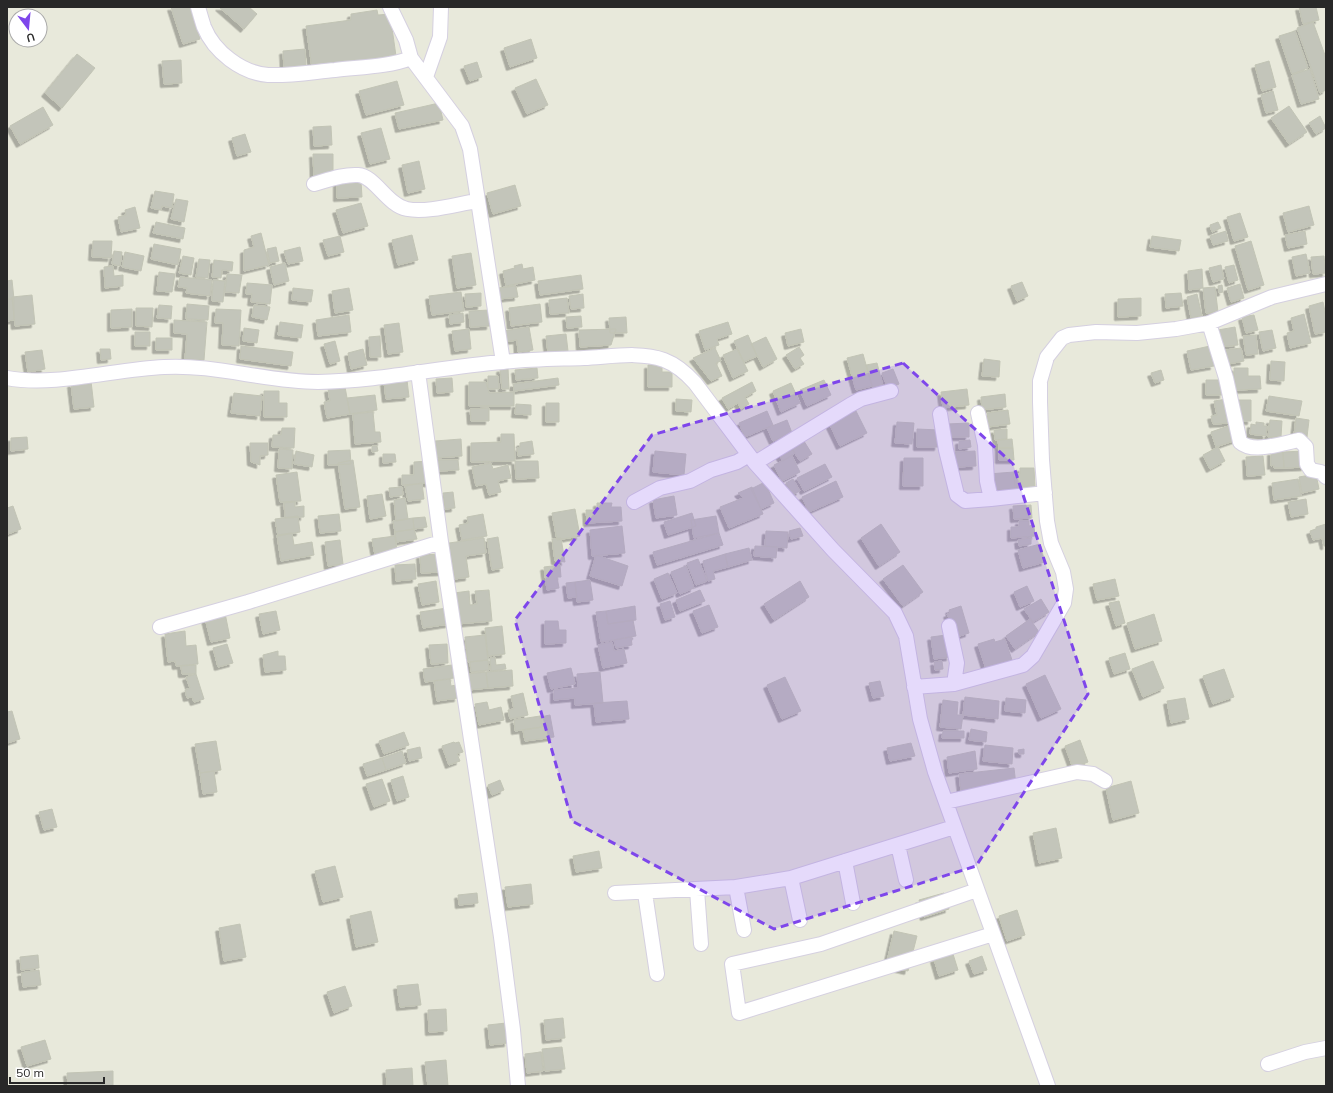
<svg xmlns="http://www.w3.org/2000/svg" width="1333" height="1093" viewBox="0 0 1333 1093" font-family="Mulish,sans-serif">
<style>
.building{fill:#c3c5ba;stroke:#c2c4b5;filter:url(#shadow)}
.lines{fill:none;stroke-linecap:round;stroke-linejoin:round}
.minor-casing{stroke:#d5d0e0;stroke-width:16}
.minor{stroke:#fff;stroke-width:14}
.marked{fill:#7e46eb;fill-opacity:0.2;stroke:#7e46eb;stroke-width:3;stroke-dasharray:8 5;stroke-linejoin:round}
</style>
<defs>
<filter id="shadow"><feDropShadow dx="-3.5" dy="3.5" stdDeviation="0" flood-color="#0004"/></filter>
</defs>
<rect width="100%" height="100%" fill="#e8e9db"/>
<path class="building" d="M171 7H191L200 39 183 44Z
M219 7H249L257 14 244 29Z
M1299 7H1316L1319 20 1303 24Z
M377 10 378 15 390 14 396 56 312 68 306 26 351 20V14Z
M1313 22 1326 58V90L1320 93 1297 28Z
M1295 31 1308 68 1292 74 1279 36Z
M531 39 537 58 510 67 504 48Z
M305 49 306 67 284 69 283 51Z
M77 54 95 68 62 108 45 93Z
M181 60 182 83 164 84 162 61Z
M1269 61 1276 87 1262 91 1255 65Z
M477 62 482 77 470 81 464 66Z
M1310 69 1319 99 1301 104 1292 75Z
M536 79 548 105 527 114 515 88Z
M397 81 404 105 366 115 359 91Z
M1273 91 1278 110 1266 113 1261 95Z
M439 103 443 120 399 129 395 113Z
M1289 106 1307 132 1289 144 1271 118Z
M43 107 53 125 20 144 10 126Z
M1320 116 1326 128 1316 134 1309 123Z
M331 126 332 145 314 146 313 127Z
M381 128 390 159 370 164 361 133Z
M245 134 251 152 237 156 232 138Z
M313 154H333V177L314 180Z
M419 161 425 189 408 193 402 165Z
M361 181 362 197 337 198V182Z
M515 185 521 206 493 214 487 193Z
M155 191 174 194 172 208 162 206 161 210 151 208Z
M176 199 188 201 184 222 171 219Z
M361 203 368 226 343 233 336 210Z
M1309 206 1314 225 1288 232 1283 213Z
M135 207 140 228 121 232 118 217 126 215 125 210Z
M1240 213 1248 237 1234 241 1227 217Z
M156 222 185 228 183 239 153 233Z
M1218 222 1221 228 1212 232 1210 225Z
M1226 231 1228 241 1213 245 1210 236Z
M1305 231 1307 244 1288 248 1285 235Z
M261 233 269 265 244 271V250L254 247 251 236Z
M412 235 418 260 398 265 392 240Z
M340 236 344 252 328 256 323 240Z
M1152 236 1181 240 1179 251 1150 247Z
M93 241H112L111 258 92 257Z
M1251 241 1264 285 1248 290 1235 246Z
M154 244 181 249 178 265 151 259Z
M276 247 279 261 270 263 267 249Z
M300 247 303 261 288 264 284 251Z
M114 251 122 252 120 266 112 264Z
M125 252 144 256 141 271 122 267Z
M471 253 476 285 457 288 452 256Z
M1306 254 1310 273 1296 276 1292 257Z
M183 256 194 258 191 275 179 273Z
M1324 256 1326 273 1313 274 1311 257Z
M199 259 210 260 208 278 196 277Z
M214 260 233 262 232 271 222 270 221 278 212 277Z
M285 263 289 281 274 285 270 267Z
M522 264 523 269 533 267 535 280 506 286 503 271 515 268 514 266Z
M1221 265 1224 279 1213 282 1209 268Z
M1234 265 1238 280 1229 283 1225 267Z
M113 266 114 276 123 275V286L105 288 104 267Z
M1202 269 1203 288 1189 290 1188 271Z
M159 272 175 274 172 292 157 291Z
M227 274 242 275 239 293 225 292Z
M581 275 583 289 540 295 538 281Z
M180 277 212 280 210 296 186 293 187 288 178 287Z
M12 280 14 299H7V281Z
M213 280 225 281 223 302 212 301Z
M1022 282 1028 296 1017 301 1011 286Z
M247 283 272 285 270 304 251 302 252 294H246Z
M1240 284 1244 298 1231 302 1227 288Z
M1222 285 1223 292 1219 293 1218 286Z
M516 286 518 297 499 299 498 288Z
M1215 287 1218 312 1206 313 1203 288Z
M293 288 313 290 311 302 292 300Z
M349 288 353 310 335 313 332 291Z
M461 292 464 311 432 315 429 296Z
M481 293V306L466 307 465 294Z
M1181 293 1183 306 1166 308 1165 294Z
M583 294 584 308 571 309 569 296Z
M1197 294 1202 316 1191 318 1187 297Z
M32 295 35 324 15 326 12 297Z
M567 298 569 313 550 314 549 300Z
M1141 298V316L1118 317V299Z
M7 299H14V320L7 321Z
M1323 302 1326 316V332L1315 334 1309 306Z
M187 304 209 306 208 320 186 319Z
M540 304 542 322 511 326 509 308Z
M159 305 172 306 171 319 157 318Z
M254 305 270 307 267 320 252 317Z
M136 308H153L152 327 136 326Z
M132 309V327L111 328V310Z
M216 309 241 310 239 346 222 345 223 323H215Z
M490 310V326L470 327 469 311Z
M463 313 464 322 450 324 449 315Z
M1304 314 1311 343 1290 348 1287 333 1294 331 1291 318Z
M349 315 351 332 318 336 316 320Z
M1254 315 1258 330 1246 333 1242 317Z
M581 316 582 327 567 328 566 317Z
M626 317 627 333H610L609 318Z
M174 320 207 322 204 360 185 359 187 334 174 333Z
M280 322 303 325 301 338 278 335Z
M728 322 732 334 717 339 719 345 705 350 699 331Z
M399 323 403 352 388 354 384 325Z
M529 327 533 350 518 352 517 340 505 342 503 331Z
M1235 327 1238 345 1221 347 1218 330Z
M244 328 259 330 257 343 243 341Z
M469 329 471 349 455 351 452 331Z
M616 329 611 345 580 347 579 330Z
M801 329 804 342 788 346 785 333Z
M1272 330 1276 348 1263 351 1259 332Z
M135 332H150V346H135Z
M566 334 568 351 548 353 546 336Z
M748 335 757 356 744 362 734 341Z
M1256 335 1258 354 1246 355 1243 336Z
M380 336 381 357H370L369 337Z
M766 337 777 359 763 367 751 344Z
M156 338H172V350H156Z
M335 341 340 361 330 364 324 344Z
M241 346 293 352 291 366 240 359Z
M1210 346 1214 366 1191 370 1187 351Z
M799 347 804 355 800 358 804 364 795 369 786 355Z
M715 348 721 361 716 363 722 376 711 381 693 358Z
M1241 348 1244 361 1228 364 1225 350Z
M100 349H110L111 359 101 360Z
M363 349 367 365 351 369 348 353Z
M737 349 748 371 733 378 723 355Z
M42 350 45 369 28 372 25 352Z
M863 354 872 386 856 390 847 358Z
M984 359 1000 361 999 377 982 376Z
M1271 361 1285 362 1284 381 1270 380Z
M877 363 883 386 873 389 866 365Z
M648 365H662V372H672V387H648Z
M508 368 509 389H502L500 369Z
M537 368 538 378 516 380 515 370Z
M1234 368H1248V376H1260L1261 389 1235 390Z
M893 369 899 384 888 389 882 373Z
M1161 370 1164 380 1155 383 1151 373Z
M488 376H498L499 389H488Z
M452 378 453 392 437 393 436 379Z
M558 378 559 385 514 391 513 384Z
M407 380 409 397 386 399 384 382Z
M824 380 831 395 807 406 800 390Z
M1206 380H1223V395H1206Z
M91 381 94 407 74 409 71 384Z
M469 382H486L489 393 514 392V406H469Z
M752 382 756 391 745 397 749 404 741 409 738 403 728 409 722 398Z
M791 383 800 403 781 412 773 391Z
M345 387 350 414 327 418 324 402 330 401 328 389Z
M967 389 969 405 943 408 941 392Z
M264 391H279V403H287V417H264Z
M234 393 262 396 260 416 231 413Z
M1005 394 1006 407 982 410 981 397Z
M375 395 377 410 350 414 347 398Z
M1269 396 1302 401 1299 416 1266 411Z
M676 399 692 400 691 412 676 411Z
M1227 399 1232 423 1213 424 1211 416 1217 415 1214 401Z
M1238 400H1251V421H1238Z
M546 403H559V422H546Z
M516 404 531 405V415L515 414Z
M489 408V421H471L470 409Z
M855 409 867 433 840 446 828 421Z
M1008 410 1010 424 988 427 987 413Z
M767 411 773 425 745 437 739 423Z
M373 412 375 432H380L381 442 355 444 353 414Z
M1296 418 1309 420 1307 437 1294 435Z
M787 420 792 433 773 441 767 428Z
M1270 420 1282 421 1281 437H1268Z
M897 422 914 423 912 444 895 443Z
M1256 422 1264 423V426H1267L1266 436 1250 434 1251 424 1256 425Z
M969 423V437H948L947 424Z
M1231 425 1236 440 1216 447 1211 432Z
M282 428H295L294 448 272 447 273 435H281Z
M917 429 939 430 938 447H917Z
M1007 429V439L995 440 994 430Z
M501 434H514L515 461 471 462V443L501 442Z
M27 437 28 449 11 451V438Z
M802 438 812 454 800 461 790 446Z
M461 439 462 456 436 458 435 441Z
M1012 439 1013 448H999L998 440Z
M970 440 971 447 959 449V441Z
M532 441 534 454 518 456 517 448 520 447V443Z
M250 443H268V455L260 456V465L251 462Z
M372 446H377L378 451 372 452Z
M790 446 795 453 783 461 778 453Z
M1218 447 1225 461 1210 469 1203 455Z
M999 448H1013L1014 460H999Z
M279 449 293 450 292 469 278 468Z
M350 450 351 464 328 465V451Z
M296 451 314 455 312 467 294 464Z
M655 451 686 454 684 475 653 472Z
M975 451 976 466 956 467 955 452Z
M1305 451V467L1284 468 1283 452Z
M1271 452H1283L1284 468H1274V465L1271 466Z
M383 454H395L396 462 383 463Z
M792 456 800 472 782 481 774 465Z
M1263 456 1265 475 1247 476 1246 457Z
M904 458H923V486H903Z
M353 460 360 507 345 509 338 463Z
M438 460H458L459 470 438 471Z
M428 461 430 483 402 485V475H414V462Z
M515 461H538L539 478 516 479Z
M491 463 493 469 508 465 511 478 498 481 501 492 489 495 486 484 476 486 472 467Z
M825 464 832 477 804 491 797 478Z
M1020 468H1034L1035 488 1016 489V474H1020Z
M297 472 301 501 280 502 276 475Z
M1014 472 1015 489 989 490 988 474Z
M1316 474 1319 489 1302 493 1299 477Z
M793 479 800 491 792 495 786 483Z
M1298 479 1301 496 1274 500 1272 483Z
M836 481 843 497 809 512 802 497Z
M765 482 774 503 761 509 751 489Z
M422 483 424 499 408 501 405 486Z
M402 487 403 495 390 497 389 488Z
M752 487 763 514 729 528 720 507 743 498 738 493Z
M453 492 455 508 445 509 443 493Z
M382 494 386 516 370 519 367 496Z
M674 496 677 515 656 518 653 500Z
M405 498 408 519 396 521 394 500Z
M1306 499 1308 514 1291 517 1288 502Z
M295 502V507L304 506V517L285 518 284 503Z
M597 503H612L611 507H621L622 521 587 523 586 510H597Z
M1031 505 1032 518 1014 519 1013 506Z
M13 506 21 529 8 534 7 508Z
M575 509 580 536 557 540 552 513Z
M692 513 696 526 668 535 664 522Z
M339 514 341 531 320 533 318 516Z
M483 514 487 536 462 540 459 525 468 523 467 517Z
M298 516 300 532 278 536 275 519Z
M716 516 719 533 694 538 691 520Z
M425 517 427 527 414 529 413 518Z
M413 518 414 529 395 532 393 521Z
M1019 521H1029V526L1034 525 1035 536 1011 538V527H1019Z
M881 524 900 552 879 566 861 538Z
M1326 524V546H1324L1322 538 1313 540 1310 531 1316 529V527Z
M622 526 625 553 592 556 590 530Z
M800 528 803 536 791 539 789 531Z
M414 529 417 539 396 542 395 532Z
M766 531 788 532 787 548 765 546Z
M292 533 294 545 312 542 314 555 281 561 277 535Z
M719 533 723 545 657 565 653 552Z
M395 536 397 551 375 555 372 539Z
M498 537 503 568 492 570 487 539Z
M484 538 486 553 466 556 469 577 455 579 449 543Z
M561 538 565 562 555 561 552 539Z
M1031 538V544L1019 546 1018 540Z
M340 540 343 564 328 566 325 542Z
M1040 544 1045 562 1023 568 1018 550Z
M755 546 777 547 776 558 754 556Z
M749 548 752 560 728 567 725 554Z
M441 554 442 572 421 573 420 555Z
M725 554 728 567 713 571 715 579 708 581 703 561Z
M596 555 628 566 622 586 590 576Z
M698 559 707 581 696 585 687 563Z
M415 564 416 579 396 581 395 565Z
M560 565 561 577H557L559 588 547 590 544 567Z
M903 565 923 592 903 606 883 579Z
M686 566 694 588 680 594 671 572Z
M668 573 677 593 662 599 654 579Z
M1115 579 1119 596 1097 600 1093 584Z
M590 580 593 600 577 602 575 582Z
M436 581 439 602 422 605 418 584Z
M800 581 809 597 774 620 764 604Z
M575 582 577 597 568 598 566 583Z
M1027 586 1034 601 1020 607 1014 592Z
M489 590 492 621 457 624 454 593 469 591 470 605 477 604 475 591Z
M700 590 705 601 680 611 676 600Z
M1041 599 1049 612 1033 622 1024 609Z
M670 601 675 617 665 620 660 604Z
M1119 601 1125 623 1116 626 1109 603Z
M709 605 718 627 702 633 693 611Z
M635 606 636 620 608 624 606 611Z
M961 606 969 633 957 637 947 614 950 613 949 610Z
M447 608 449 624 423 628 420 612Z
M276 611 280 630 263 634 259 614Z
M606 611 608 624 633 620 636 636 601 642 596 612Z
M225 613 230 638 211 642 205 618Z
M1154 614 1162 641 1135 649 1127 623Z
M1030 619 1039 632 1015 649 1006 636Z
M545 621H558L559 630H566V643L545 644Z
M502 626 505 654 488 656 485 628Z
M185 631 186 646 196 645 198 664 176 666 175 661 168 662 165 634Z
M485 635 488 660 468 662 465 637Z
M946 635 950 657 934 659 931 637Z
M631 637 632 645 616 648 614 640Z
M994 639 995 642 1005 639 1012 660 986 669 978 644Z
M612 642 614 651 624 649 627 663 603 668 598 645Z
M227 644 233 663 218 667 213 648Z
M447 644 448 663 431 664 429 645Z
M278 651V656H285L286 670 265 672 263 655Z
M1125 653 1130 669 1114 674 1109 658Z
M495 657 496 665 505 664 506 669 491 671 490 658Z
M488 660 489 670 471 672 470 662Z
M942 661 943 669 935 670 934 662Z
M1153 661 1164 688 1143 697 1132 669Z
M196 665V674H182L181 666Z
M452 665 454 678 425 682 423 669Z
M571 668 575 684 551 689 547 673Z
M1224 669 1234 697 1213 704 1203 676Z
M512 670 513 686 488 688 486 672Z
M486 672 488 688 468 690 466 674Z
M600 672 603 703 575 705V698L554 700V690L578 688 577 674Z
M196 674 204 699 194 702 192 697 187 698 185 690 190 688 186 677Z
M1045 675 1061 709 1041 718 1026 684Z
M785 677 801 711 782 719 767 685Z
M450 679 451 686 456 685 458 698 437 701 434 681Z
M880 681 884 696 873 698 869 683Z
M523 693 528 715 510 719 508 710 514 709 511 696Z
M965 697 999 701 998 719 963 715Z
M1006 698 1026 700 1025 713 1005 711Z
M1185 698 1189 719 1171 723 1167 701Z
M943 700 958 702 957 715H963L961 729 940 727Z
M627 701 629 719 596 722 594 703Z
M487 702 489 710 501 707 504 720 479 725 475 704Z
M12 711 20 739 7 743V712Z
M550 715 554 737 525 741 523 730 542 727 540 717Z
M540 716 542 727 515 731 514 720Z
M971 729 987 732 986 742 969 740Z
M943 731H964V738H942Z
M404 732 409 745 384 754 379 741Z
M1080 740 1088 762 1073 768 1065 746Z
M216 741 221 770 200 773 195 744Z
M454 742 455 743 459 742 463 752 457 754 460 761 449 765 442 746Z
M911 743 915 756 890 761 887 748Z
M985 745 1013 748 1012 764 983 761Z
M420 747 422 758 409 761 407 750Z
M1024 749V754H1019L1018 750Z
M402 751 406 763 386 770 382 758Z
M975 751 977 769 949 773 947 757Z
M382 758 386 770 367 776 363 764Z
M1014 768 1016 785 961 791 959 774Z
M214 771 217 792 203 794 200 773Z
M403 776 409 797 397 801 391 780Z
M382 779 390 801 374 807 366 784Z
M500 780 504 790 492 795 488 785Z
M1131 781 1139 813 1113 820 1106 788Z
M52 809 57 827 44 830 39 812Z
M1056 828 1062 858 1039 863 1033 833Z
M599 851 602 868 576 872 573 856Z
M335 866 343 897 323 902 315 871Z
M531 884 533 904 508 907 505 887Z
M477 893 478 903 459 905 458 895Z
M944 893 949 909 924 917 919 900Z
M1017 910 1025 935 1007 941 999 916Z
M371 911 378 942 356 947 350 916Z
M240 924 246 957 224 961 219 928Z
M894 931 917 936 908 971 886 966Z
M953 954 958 970 939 976 934 959Z
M38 955 39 968 21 970 20 957Z
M982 956 987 970 974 974 969 961Z
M39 970 41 985 23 987 21 973Z
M418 984 421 1005 400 1007 397 986Z
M345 986 352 1006 334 1013 327 992Z
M446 1009 447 1031 429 1032 428 1010Z
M563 1018 565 1038 546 1040 544 1020Z
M506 1023 508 1043 490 1045 488 1025Z
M45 1040 51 1059 27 1066 21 1047Z
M562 1047 565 1069 545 1071 542 1049Z
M541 1052 543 1071 527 1073 525 1054Z
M446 1060 448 1086H428L425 1062Z
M412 1068 413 1086H387L386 1070Z
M113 1071V1086H68L67 1073Z"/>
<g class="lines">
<defs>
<path id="minor" d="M198 7C200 14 202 21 204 27 214 52 242 73 268 75 290 76 313 72 335 70 360 67 388 67 411 58
M390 7 406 40 411 58 462 126 470 149 503 362
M426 77 440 37 441 7
M314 184C328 180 343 174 358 175 375 176 387 205 407 209 427 213 457 204 477 201
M1209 323 1226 378 1240 442C1253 454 1283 443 1299 440L1306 447 1307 464 1311 470 1321 472 1326 477
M418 372 441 542 501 937 513 1030 518 1086
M7 378C55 387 115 369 164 367 216 364 266 382 318 382 380 381 441 367 503 362 530 359 557 359 584 358 609 357 640 351 664 360 677 365 686 373 695 383L755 463 833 550 895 613 906 636 920 719 935 772 1048 1086
M978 413 985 445 987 481 991 499 1045 493
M940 414 946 450 957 495 965 501 991 499
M755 463 850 405 861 399 891 391
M634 502 660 488 690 481 711 470 737 462 749 455
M949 626 957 663 954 684
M160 627 248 602 441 542
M914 687 954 684 1023 665 1033 656 1064 603 1066 589 1063 572 1051 543 1047 521 1042 460 1040 402V381L1047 357 1062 338 1069 335 1096 332 1137 333 1176 329 1209 323 1272 297 1326 284
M946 802 1077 772 1093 774 1105 781
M898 845 906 880
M845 861 853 903
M791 878 800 920
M736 887 744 930
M697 890 701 944
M977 890 821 944 732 964 739 1013 993 934
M615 893 736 887 791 878 954 827
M645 893 657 974
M1268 1064 1305 1052 1326 1048"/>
</defs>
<use href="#minor" class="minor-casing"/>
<use href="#minor" class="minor"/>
</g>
<path class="marked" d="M903 363 1013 464 1088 694 976 866 774 929 572 821 515 620 652 435Z"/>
<rect width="1333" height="1093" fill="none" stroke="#282828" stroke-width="16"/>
<g transform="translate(28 28) rotate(164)"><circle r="19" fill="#ffffff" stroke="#a9a9a9"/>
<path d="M0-3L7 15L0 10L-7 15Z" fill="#7e46eb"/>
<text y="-6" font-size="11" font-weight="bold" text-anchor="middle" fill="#282828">U</text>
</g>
<path d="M10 1077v6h94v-6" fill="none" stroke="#282828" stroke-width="2"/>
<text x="16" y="1077" font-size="12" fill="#282828" stroke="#ffffff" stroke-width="3" paint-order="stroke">50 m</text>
</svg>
